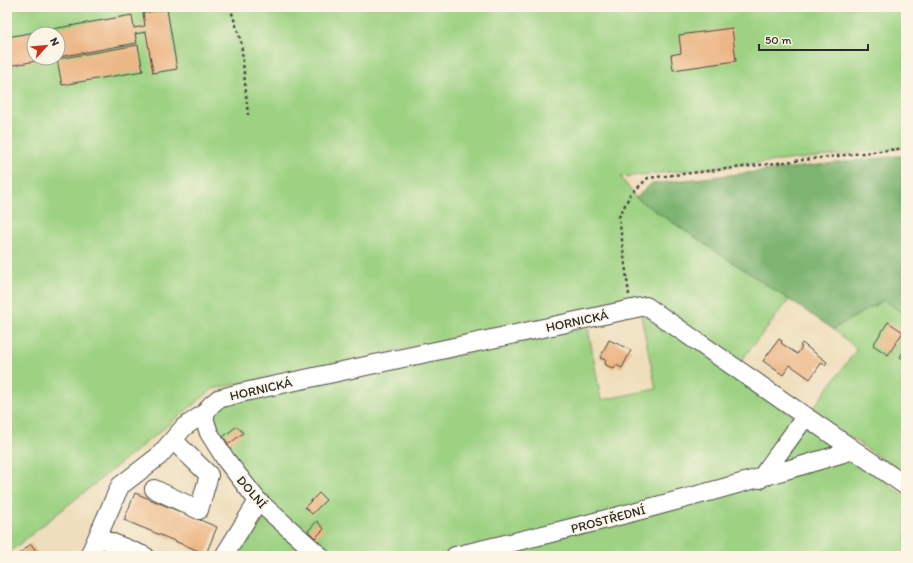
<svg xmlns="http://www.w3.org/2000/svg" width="913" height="563" viewBox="0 0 913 563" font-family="Itim,sans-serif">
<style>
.green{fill:#9ed283;stroke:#647e57;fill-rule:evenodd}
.forest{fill:#7eb471;stroke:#54704e}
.building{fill:#ecb787}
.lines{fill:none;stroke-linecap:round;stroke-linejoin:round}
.minor-casing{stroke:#484641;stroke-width:20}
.path{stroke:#484641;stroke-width:2.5;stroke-dasharray:3 3;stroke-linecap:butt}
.minor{stroke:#fff;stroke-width:18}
.labels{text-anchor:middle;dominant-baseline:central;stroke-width:3.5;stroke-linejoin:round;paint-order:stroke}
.street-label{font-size:13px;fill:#2b2b2b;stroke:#fcf5e5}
</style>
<rect width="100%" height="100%" fill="#fcf5e5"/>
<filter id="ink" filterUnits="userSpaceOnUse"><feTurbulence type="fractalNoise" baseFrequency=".025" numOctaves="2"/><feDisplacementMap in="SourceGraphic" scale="8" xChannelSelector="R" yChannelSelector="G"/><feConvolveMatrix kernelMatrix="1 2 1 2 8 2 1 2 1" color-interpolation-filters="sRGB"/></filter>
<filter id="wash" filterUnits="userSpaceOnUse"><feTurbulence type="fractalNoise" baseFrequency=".012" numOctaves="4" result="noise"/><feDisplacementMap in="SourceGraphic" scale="16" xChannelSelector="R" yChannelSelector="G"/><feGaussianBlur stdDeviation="0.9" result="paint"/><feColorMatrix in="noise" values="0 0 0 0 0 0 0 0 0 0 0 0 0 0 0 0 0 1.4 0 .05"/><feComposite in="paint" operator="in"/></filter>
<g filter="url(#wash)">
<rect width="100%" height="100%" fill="#efdebc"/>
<path class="green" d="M7 7H906V148L621 177 636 198 789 300 740 362 647 299 213 389 7 554ZM34 34H58V58H34Z
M884 300 906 316V475L811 411 857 349 833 329Z
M651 314 906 497V556H320L258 501 211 421 215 406 588 328 601 400 656 389 641 316Z
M260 515 305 552 300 556H230L249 527Z"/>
<path class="forest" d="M906 155V316L884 300 833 329 636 198 651 184Z"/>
<g id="blocks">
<path class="building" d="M167 9 177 69 153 73 146 32 135 34 137 43 58 57V34H34V58L48 59 8 66 7 37 132 15 134 28 145 26 143 13Z
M732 28 736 61 673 70 671 55 681 53 679 35Z
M138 45 143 71 62 85 57 59Z
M888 322 903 332 888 355 873 345Z
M779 339 782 341 781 343 797 354 802 347 800 346 802 343 827 362 825 365 822 362 810 379 790 365 783 375 763 361Z
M609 340 631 350 622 368 616 365 614 369 606 365 605 363 606 360 600 358Z
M906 347V361L900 357Z
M237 426 243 433 229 444 223 437Z
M135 493 217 527 206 554 124 520Z
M319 493 326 500 312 514 305 507Z
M317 521 324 529 315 538 308 531Z
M31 544 40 556H16Z
M112 550 127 556H109Z"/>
</g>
</g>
<g filter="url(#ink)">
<use href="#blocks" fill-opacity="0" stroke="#484641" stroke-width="1"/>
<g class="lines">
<defs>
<path id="minor" d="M205 413V421L209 433 226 460 258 501 320 556
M760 479 806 416
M154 489 199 510 209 475 173 440
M98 537 145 556
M89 556 120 486 159 456 184 427 205 413 211 405 218 399 240 393 646 306 906 486
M224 556 258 501
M455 556C589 525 722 490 854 450"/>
</defs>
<use href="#minor" class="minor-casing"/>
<path class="path" d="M230 7 241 41 248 115
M629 295 619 217 630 195 648 178 906 148"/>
<use href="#minor" class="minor"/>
</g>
</g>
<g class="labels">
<g class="street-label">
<text transform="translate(577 321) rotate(-12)">HORNICKÁ</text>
<text transform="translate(261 389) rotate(-13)">HORNICKÁ</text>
<text transform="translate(252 492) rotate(49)">DOLNÍ</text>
<text transform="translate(608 519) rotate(-15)">PROSTŘEDNÍ</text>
</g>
</g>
<rect width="913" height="563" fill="none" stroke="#fcf5e5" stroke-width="24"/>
<g transform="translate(46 46) rotate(63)"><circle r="19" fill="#fcf5e5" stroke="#a8a49b"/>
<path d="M0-3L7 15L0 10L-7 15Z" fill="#c8321e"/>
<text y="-6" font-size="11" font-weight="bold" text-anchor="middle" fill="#2b2b2b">N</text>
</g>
<path d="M759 44v6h109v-6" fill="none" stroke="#2b2b2b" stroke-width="2"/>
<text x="765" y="44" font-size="12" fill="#2b2b2b" stroke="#fcf5e5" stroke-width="3" paint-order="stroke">50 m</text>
</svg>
